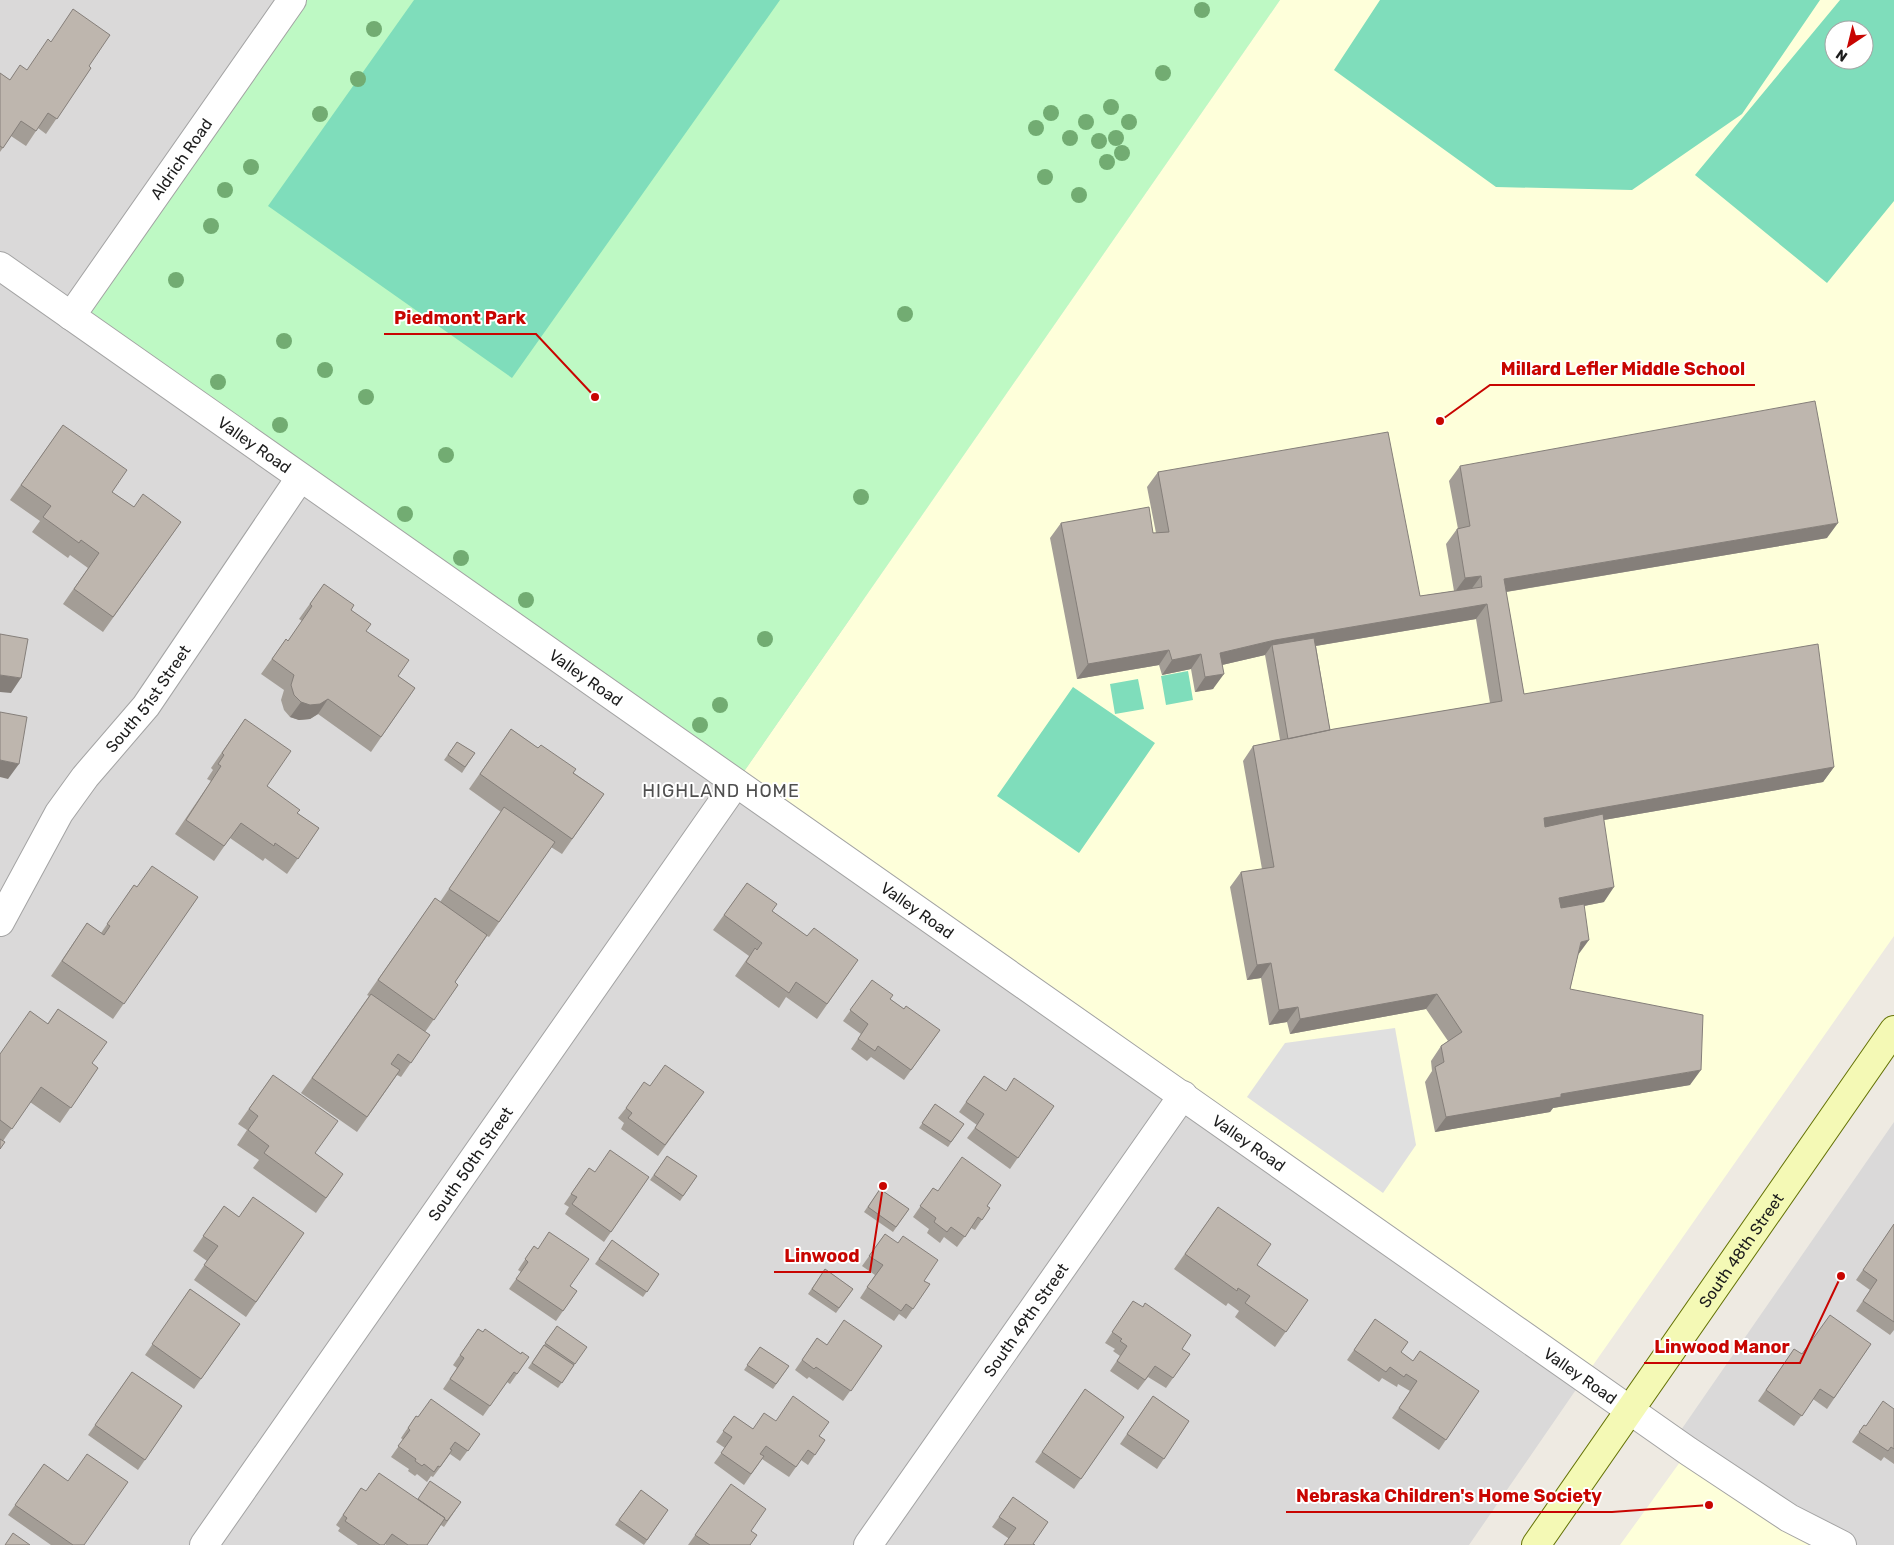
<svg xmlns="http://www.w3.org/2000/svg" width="1894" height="1545" viewBox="0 0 1894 1545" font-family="Rubik,sans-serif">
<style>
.residential{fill:#dad9d9}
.education{fill:#feffda;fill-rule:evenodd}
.park{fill:#bef9c4}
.pitch{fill:#7fddbb;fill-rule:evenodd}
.parking{fill:#e0e0e0}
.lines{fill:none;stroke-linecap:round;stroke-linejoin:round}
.minor-casing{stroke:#a3a3a3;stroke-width:30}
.tertiary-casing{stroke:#a3a3a3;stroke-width:30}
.secondary-casing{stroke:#647205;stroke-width:30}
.minor{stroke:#fff;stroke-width:28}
.tertiary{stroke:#fff;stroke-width:28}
.secondary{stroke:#f4f9b5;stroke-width:28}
.tree{fill:#72ac72}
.wall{fill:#a39d96;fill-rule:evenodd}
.shaded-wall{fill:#857f7a}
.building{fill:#beb6ae;stroke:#857f7a}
.labels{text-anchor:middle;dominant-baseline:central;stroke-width:4;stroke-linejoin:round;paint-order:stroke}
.street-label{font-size:16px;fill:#1c1c1c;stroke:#fff}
.neighbourhood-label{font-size:18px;letter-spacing:1px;fill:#4f4f4f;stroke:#fff}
.leader{fill:none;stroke:#c80501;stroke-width:2}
.callout-dot{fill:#c80501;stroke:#fff;stroke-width:2}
.callout-label{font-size:18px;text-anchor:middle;font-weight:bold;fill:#c80501;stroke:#fff;stroke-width:4;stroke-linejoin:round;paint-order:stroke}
</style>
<rect width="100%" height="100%" fill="#eeeae2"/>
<path class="residential" d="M0 0H292L1584 1378 1469 1545H0Z
M1894 1122V1545H1842L1681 1430Z"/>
<path class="education" d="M1280 0H1894V936L1584 1378 736 783ZM1834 30H1864V60H1834Z
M1688 1451 1842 1545H1620Z"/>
<path class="park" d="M292 0H1280L736 783 71 316Z"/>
<path class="pitch" d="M414 0H780L512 378 268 206Z
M1380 0H1820L1742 114 1632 190 1496 187 1334 70Z
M1840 0H1894V201L1827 283 1695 175ZM1834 30H1864V60H1834Z
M1188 671 1193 700 1166 705 1161 676Z
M1138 679 1144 709 1115 714 1110 684Z
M1073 687 1155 743 1079 853 997 796Z"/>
<path class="parking" d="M1395 1028 1416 1145 1383 1193 1247 1097 1285 1043Z"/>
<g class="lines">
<defs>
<g id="minor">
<path id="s1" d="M71 316 292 0"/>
<path id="s2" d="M0 922 59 813 85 777 146 706 300 478"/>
<path id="s3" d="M204 1545 736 783"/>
<path id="s4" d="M868 1545 1183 1095"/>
</g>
<g id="tertiary">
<path id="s5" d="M0 266 1688 1451 1789 1518 1842 1545"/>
</g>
<g id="secondary">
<path id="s6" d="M1536 1545 1894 1030"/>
</g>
</defs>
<use href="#minor" class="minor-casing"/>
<use href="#tertiary" class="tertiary-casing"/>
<use href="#secondary" class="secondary-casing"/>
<use href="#minor" class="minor"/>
<use href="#tertiary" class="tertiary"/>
<use href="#secondary" class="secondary"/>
</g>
<g class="tree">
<circle cx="1202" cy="10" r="8"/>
<circle cx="374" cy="29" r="8"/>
<circle cx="1163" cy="73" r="8"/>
<circle cx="358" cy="79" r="8"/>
<circle cx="1111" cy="107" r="8"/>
<circle cx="1051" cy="113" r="8"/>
<circle cx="320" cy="114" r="8"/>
<circle cx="1086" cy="122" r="8"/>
<circle cx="1129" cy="122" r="8"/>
<circle cx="1036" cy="128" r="8"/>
<circle cx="1070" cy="138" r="8"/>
<circle cx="1116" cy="138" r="8"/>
<circle cx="1099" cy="141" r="8"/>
<circle cx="1122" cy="153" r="8"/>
<circle cx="1107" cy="162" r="8"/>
<circle cx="251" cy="167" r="8"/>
<circle cx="1045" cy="177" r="8"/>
<circle cx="225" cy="190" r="8"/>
<circle cx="1079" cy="195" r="8"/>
<circle cx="211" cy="226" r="8"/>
<circle cx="176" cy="280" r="8"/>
<circle cx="905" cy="314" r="8"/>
<circle cx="284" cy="341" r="8"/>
<circle cx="325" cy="370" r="8"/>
<circle cx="218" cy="382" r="8"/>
<circle cx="366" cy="397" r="8"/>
<circle cx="280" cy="425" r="8"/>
<circle cx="446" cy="455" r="8"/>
<circle cx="861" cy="497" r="8"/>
<circle cx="405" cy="514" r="8"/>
<circle cx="461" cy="558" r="8"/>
<circle cx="526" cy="600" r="8"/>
<circle cx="765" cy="639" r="8"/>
<circle cx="720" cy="705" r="8"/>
<circle cx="700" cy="725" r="8"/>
</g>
<path class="wall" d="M89 66 91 68 46 134 38 128 26 146 11 136 0 152V73L10 80 26 70Z
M63 425 112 492 134 507 181 522 103 632 63 604 88 568 70 555 68 558 32 532 40 521 10 500Z
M1460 466 1827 538 1506 592 1524 694 1834 767 1823 782 1604 820V902L1584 906 1578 955 1570 989 1690 1085 1553 1108 1550 1112 1435 1132 1425 1082 1432 1071 1431 1061 1441 1046 1448 1041 1426 1009 1290 1034 1287 1022 1269 1025 1261 978 1247 980 1230 887 1241 872 1262 869 1243 761 1253 746 1280 740 1265 655 1222 665 1213 689 1195 692 1191 669 1162 675 1159 665 1077 679 1050 538 1061 523 1156 533 1147 487 1158 472 1420 596 1454 591 1446 544 1457 529H1458L1449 481ZM1476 619 1490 703 1330 730 1316 646Z
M324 584 351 610 366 631 398 676 415 688 371 752 318 714 310 719 299 720 290 717 284 710 281 700 284 690 261 674 286 639 288 641 302 621 299 619Z
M245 719 267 786 297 813 319 828 287 874 265 858 263 861 230 838 214 861 175 834 211 781 207 779 213 770 211 768Z
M511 729 604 794 562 854 551 847 489 937 487 936 455 982 458 985 425 1032 430 1035 401 1077 397 1075 357 1132 301 1093 369 996 367 995 435 898 440 902 501 812 469 789Z
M457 742 475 753 462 773 444 760Z
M747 883 772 911 807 936 858 960 817 1019 786 997 779 1008 735 976 749 956 713 930Z
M134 885 137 887 198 897 113 1019 51 976 87 923 101 933Z
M872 980 890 999 904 1009 940 1030 904 1080 871 1057 867 1061 851 1049 861 1034 843 1021Z
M58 1009 92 1063 98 1068 60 1123 30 1102 3 1141 0 1149V1054L48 1023Z
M273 1075 315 1153 343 1174 316 1213 253 1168 259 1160 237 1145 247 1130 238 1124Z
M984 1076 1006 1091 1054 1106 1010 1169 967 1138 977 1125 959 1112Z
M650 1086 704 1092 658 1156 621 1129 624 1123 618 1118 626 1108Z
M935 1104 964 1124 948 1147 919 1128Z
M667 1156 697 1176 680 1201 650 1180Z
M589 1168 595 1172 649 1177 604 1242 565 1214 569 1207 564 1204Z
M933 1188 938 1191 987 1206 990 1208 975 1230 971 1228 957 1247 944 1237 940 1243 927 1233 929 1229 913 1217Z
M880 1189 909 1209 893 1232 864 1212Z
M224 1206 239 1217 304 1233 246 1317 194 1280 207 1261 193 1251Z
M1218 1207 1257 1265 1308 1300 1275 1347 1235 1317 1239 1311 1228 1303 1226 1306 1174 1269Z
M1894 1224V1330L1890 1335 1856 1311 1870 1290 1856 1280Z
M885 1234 924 1281 930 1284 906 1319 899 1314 894 1321 860 1298 875 1275 862 1266Z
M612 1240 659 1274 643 1297 595 1264Z
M534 1246 570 1286 577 1291 556 1321 509 1289 521 1272 518 1270Z
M825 1269 853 1289 836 1313 808 1294Z
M190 1289 240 1324 194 1389 145 1355Z
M1133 1301 1182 1349 1190 1354 1166 1388 1148 1377 1138 1390 1110 1371 1120 1356 1113 1351 1115 1349 1105 1343Z
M1375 1319 1401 1352 1413 1361 1479 1391 1439 1450 1392 1418 1410 1391 1398 1384 1397 1387 1382 1378 1379 1382 1347 1360Z
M557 1326 575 1364 558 1388 528 1368Z
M478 1329 521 1354 529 1357 510 1384 507 1382 483 1416 443 1389 457 1368 453 1365Z
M817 1338 827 1345 882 1346 843 1401 809 1377 807 1379 795 1370Z
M1871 1344 1827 1409 1813 1399 1794 1426 1758 1401 1794 1349 1802 1354Z
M760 1347 789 1366 773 1389 744 1370Z
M132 1372 182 1406 138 1470 88 1435Z
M1085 1389 1124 1417 1074 1489 1035 1462Z
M1153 1396 1189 1421 1157 1469 1120 1444Z
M1894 1409V1464L1884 1457 1881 1461 1852 1442 1864 1425 1866 1426Z
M416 1416 418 1417 480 1434 460 1461 450 1454 433 1477 431 1476 427 1482 417 1474 415 1476 408 1471 409 1469 391 1457 403 1440 401 1438Z
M734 1416 753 1429 776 1421 819 1436 825 1440 808 1465 801 1460 789 1477 762 1459 744 1485 714 1463 725 1448 716 1442Z
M44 1464 84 1545H51L8 1515Z
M731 1484 751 1531 750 1545H688Z
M361 1488 366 1491 418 1499 461 1502 444 1527 441 1525 427 1545H386L385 1544 384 1545H358L338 1531 340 1528 336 1525Z
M641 1490 668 1510 644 1545 615 1525Z
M1013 1497 1033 1544 1008 1538 992 1527Z"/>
<path class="shaded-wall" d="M1838 523 1827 538 1493 594 1504 579Z
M1481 576 1470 591 1454 593 1465 578Z
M1487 604 1476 619 1273 653 1272 645 1265 655 1209 668 1220 653 1275 640Z
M1169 650 1159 665 1077 679 1088 664Z
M1201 654 1191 669 1162 675 1172 660Z
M1224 674 1213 689 1195 692 1205 677Z
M0 675 21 678 11 693 0 692Z
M328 699 318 714 310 719 299 720 290 717 301 702Z
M0 760 19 764 8 779 0 777Z
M1834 767 1823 782 1534 832 1544 818Z
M1614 887 1604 902 1548 913 1559 898Z
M1589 940 1578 955 1581 942Z
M1271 963 1261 978 1247 980 1257 965Z
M1437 994 1426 1009 1290 1034 1300 1019Z
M1298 1007 1287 1022 1269 1025 1279 1010Z
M1701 1070 1690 1085 1553 1108 1550 1112 1435 1132 1446 1117 1561 1094Z"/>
<path class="building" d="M73 9 110 35 89 66 91 68 57 119 48 113 36 131 21 121 3 148 0 146V73L10 80 20 65 27 70 48 39 51 42Z
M1815 401 1838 523 1504 579 1524 694 1818 644 1834 767 1544 818 1545 827 1603 814 1614 887 1559 898 1561 908 1584 904 1589 940 1581 942 1570 989 1703 1015 1701 1070 1561 1094V1097L1446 1117 1435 1067 1444 1062 1441 1046 1462 1032 1437 994 1300 1019 1298 1007 1279 1010 1271 963 1257 965 1241 872 1274 867 1253 746 1334 729 1502 701 1487 604 1275 640 1220 653 1224 674 1205 677 1201 654 1172 660 1169 650 1088 664 1061 523 1149 507 1153 533 1169 532 1158 472 1388 432 1420 596 1482 587 1481 576 1465 578 1457 529 1470 526 1460 466Z
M63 425 127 470 112 492 134 507 143 494 181 522 113 617 74 589 99 553 81 540 79 543 43 517 51 506 21 485Z
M324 584 354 605 351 610 371 624 366 631 409 660 398 676 415 688 381 737 328 699 320 704 310 705 301 702 294 695 291 685 294 675 272 659 286 639 288 641 312 606 310 604Z
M0 634 28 639 21 678 0 675Z
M1314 638 1330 730 1288 739 1272 645Z
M0 712 27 717 19 764 0 760Z
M245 719 291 751 267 786 300 810 297 813 319 828 298 859 275 843 274 846 241 823 224 846 186 820 221 766 218 764 224 755 222 753Z
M511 729 538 748 541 745 576 769 573 773 604 794 572 839 480 774Z
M457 742 475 753 465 767 448 755Z
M504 807 555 842 499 922 449 889Z
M152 866 198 897 124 1004 62 961 87 923 104 935 110 926 107 924 134 885 137 887Z
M747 883 777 904 772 911 807 936 814 928 858 960 827 1004 796 982 789 993 746 962 755 948 757 950 762 943 724 915Z
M435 898 487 935 455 982 458 985 434 1020 378 980Z
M872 980 893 995 890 999 904 1009 906 1006 940 1030 911 1070 878 1046 875 1051 858 1039 868 1024 850 1010Z
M371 994 430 1035 411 1063 398 1054 391 1064 400 1070 367 1117 312 1078Z
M58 1009 107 1042 92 1063 98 1068 71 1108 41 1087 12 1129 0 1120V1054L30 1011 48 1024Z
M665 1065 704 1092 665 1145 628 1118 632 1113 626 1108 644 1082 650 1086Z
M273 1075 338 1121 315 1153 343 1174 326 1198 264 1153 269 1146 248 1130 258 1116 249 1109Z
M984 1076 1006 1091 1014 1078 1054 1106 1018 1158 975 1128 984 1114 966 1102Z
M935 1104 964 1124 951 1142 922 1123Z
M0 1139 5 1142 0 1149Z
M610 1150 649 1177 611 1232 572 1204 577 1197 571 1194 589 1168 595 1172Z
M667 1156 697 1176 683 1196 654 1175Z
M962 1157 1001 1185 987 1206 990 1208 982 1220 978 1217 965 1237 951 1227 947 1232 934 1222 936 1218 920 1206 933 1188 938 1191Z
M880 1189 909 1209 896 1227 868 1207Z
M253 1197 304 1233 256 1302 204 1265 218 1246 203 1236 224 1206 239 1217Z
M1218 1207 1271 1244 1257 1265 1308 1300 1286 1332 1245 1303 1250 1296 1238 1288 1237 1291 1185 1254Z
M1894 1224V1322L1863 1301 1877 1280 1863 1270Z
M549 1232 589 1259 570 1286 577 1291 563 1311 516 1279 528 1262 525 1259 534 1246 538 1249Z
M885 1234 898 1243 903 1236 938 1260 924 1281 930 1284 913 1309 906 1304 901 1311 867 1287 883 1265 869 1256Z
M612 1240 659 1274 647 1292 599 1259Z
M825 1269 853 1289 839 1308 812 1289Z
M190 1289 240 1324 201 1379 152 1344Z
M1133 1301 1143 1307 1145 1303 1191 1335 1182 1349 1190 1354 1173 1378 1155 1366 1145 1380 1117 1361 1127 1346 1120 1341 1122 1339 1112 1332Z
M1830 1315 1871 1344 1834 1398 1820 1389 1802 1416 1766 1390 1794 1349 1802 1354Z
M1375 1319 1408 1342 1401 1352 1413 1361 1420 1351 1479 1391 1446 1440 1399 1408 1417 1381 1406 1374 1404 1377 1390 1367 1386 1372 1354 1350Z
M844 1320 882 1346 851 1391 816 1367 814 1369 802 1360 817 1338 827 1345Z
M557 1326 587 1347 575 1364 545 1343Z
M478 1329 483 1332 485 1329 521 1354 522 1352 529 1357 517 1374 514 1372 490 1406 450 1379 464 1358 460 1355Z
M544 1345 574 1365 562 1383 532 1363Z
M760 1347 789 1366 776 1384 747 1365Z
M132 1372 182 1406 145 1460 95 1425Z
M1085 1389 1124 1417 1081 1479 1042 1452Z
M793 1396 829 1422 819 1436 825 1440 815 1455 808 1450 796 1467 766 1446 760 1454 764 1456 751 1474 721 1453 732 1437 723 1431 734 1416 753 1429 764 1413 776 1421Z
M1153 1396 1189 1421 1164 1459 1127 1434Z
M431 1399 480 1434 468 1451 455 1442 450 1449 452 1450 440 1467 438 1466 434 1472 424 1464 422 1466 415 1461 416 1459 398 1446 410 1430 408 1428 416 1416 418 1417Z
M1883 1401 1894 1409V1449L1891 1447 1888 1451 1859 1432 1864 1425 1866 1426Z
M87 1454 128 1482 84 1545H73L15 1505 44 1464 68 1481Z
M379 1473 445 1518 427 1545H408L392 1534 384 1545H380L345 1521 347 1518 343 1515 361 1488 366 1491Z
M430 1481 461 1502 447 1521 444 1519 445 1518 418 1499Z
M731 1484 766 1509 751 1531 757 1535 750 1545H710L695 1535Z
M641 1490 668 1510 647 1540 619 1520Z
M1013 1497 1048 1522 1033 1544 1035 1545H1004L1016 1528 999 1517Z
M13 1533 30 1545H5Z"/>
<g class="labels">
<g class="street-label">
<text stroke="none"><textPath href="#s1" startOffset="192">Aldrich Road</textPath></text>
<text stroke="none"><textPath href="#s5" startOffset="311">Valley Road</textPath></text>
<text stroke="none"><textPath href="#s5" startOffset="716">Valley Road</textPath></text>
<text stroke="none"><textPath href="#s2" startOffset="269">South 51st Street</textPath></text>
<text stroke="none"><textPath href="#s5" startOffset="1121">Valley Road</textPath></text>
<text stroke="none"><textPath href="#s5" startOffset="1526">Valley Road</textPath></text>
<text stroke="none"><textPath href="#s3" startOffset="465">South 50th Street</textPath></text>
<text stroke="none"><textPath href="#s6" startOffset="359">South 48th Street</textPath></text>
<text stroke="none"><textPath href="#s4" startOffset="275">South 49th Street</textPath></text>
<text stroke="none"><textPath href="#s5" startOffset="1931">Valley Road</textPath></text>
</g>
<g class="neighbourhood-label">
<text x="721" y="791">HIGHLAND HOME</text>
</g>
</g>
<path class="leader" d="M595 397L536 334H384M1440 421L1490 385H1755M883 1186L870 1272H774M1841 1276L1800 1363H1644M1709 1505L1612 1512H1286"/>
<g class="callout-dot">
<circle cx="595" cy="397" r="5"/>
<circle cx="1440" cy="421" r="5"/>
<circle cx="883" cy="1186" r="5"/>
<circle cx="1841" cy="1276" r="5"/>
<circle cx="1709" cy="1505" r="5"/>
</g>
<g class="callout-label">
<text x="460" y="324">Piedmont Park</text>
<text x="1623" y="375">Millard Lefler Middle School</text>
<text x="822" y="1262">Linwood</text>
<text x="1722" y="1353">Linwood Manor</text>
<text x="1449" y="1502">Nebraska Children's Home Society</text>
</g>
<g transform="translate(1849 45) rotate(215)"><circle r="24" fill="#ffffff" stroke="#a4a4a4"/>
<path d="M0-4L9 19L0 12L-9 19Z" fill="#c80501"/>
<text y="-8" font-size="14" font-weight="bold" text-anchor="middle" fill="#1c1c1c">N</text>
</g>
</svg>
